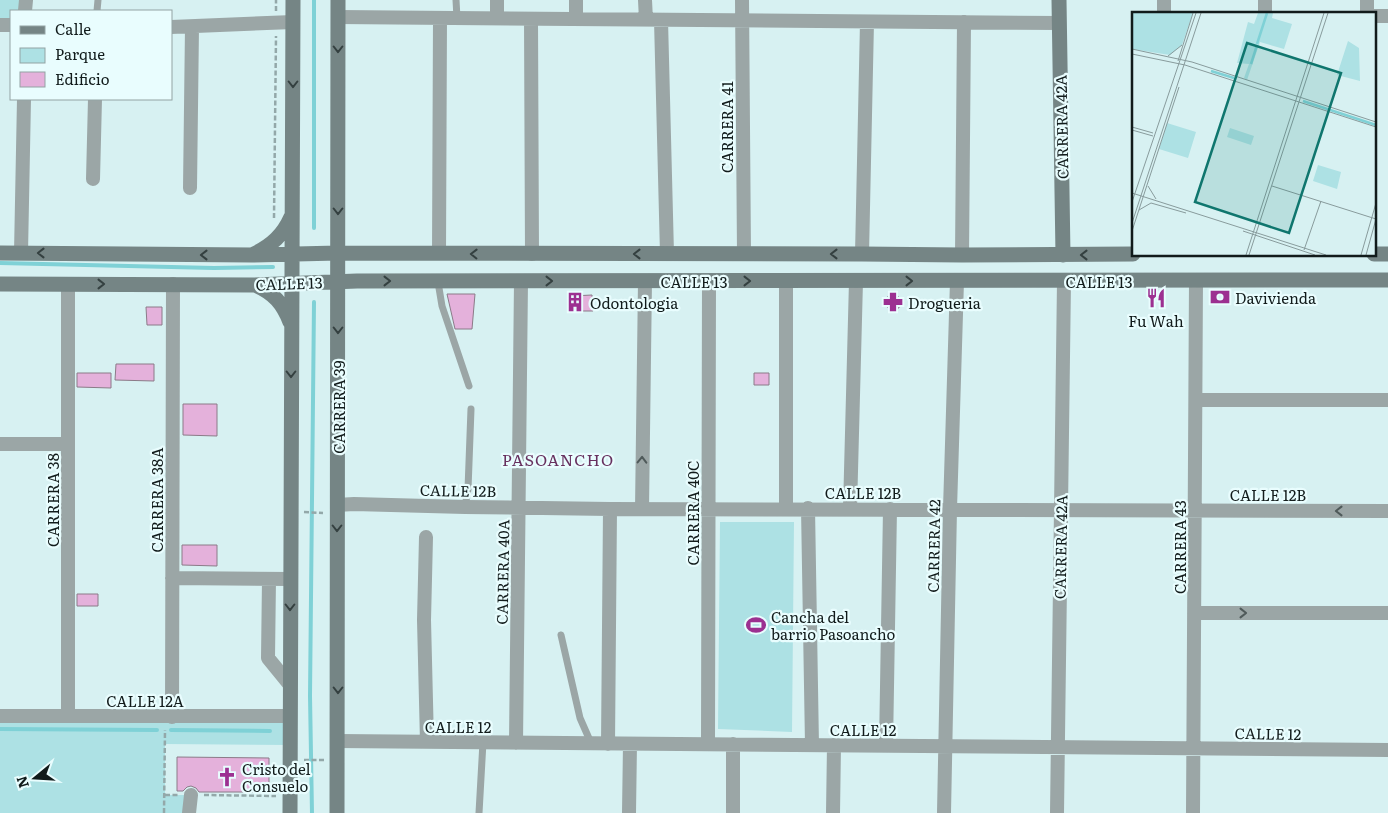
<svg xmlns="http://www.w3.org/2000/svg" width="1388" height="813" viewBox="0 0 1388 813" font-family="Literata,serif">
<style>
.green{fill:#ade1e4}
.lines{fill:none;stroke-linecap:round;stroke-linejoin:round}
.stream{stroke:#7fd1d6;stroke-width:4}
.building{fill:#e4b1db;stroke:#8b7b88}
.path{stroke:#93a8a9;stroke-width:2.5;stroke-dasharray:5 2.5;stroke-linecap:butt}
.lane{stroke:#9ba6a6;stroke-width:7}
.street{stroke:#9ba6a6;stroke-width:14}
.secondary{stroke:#758585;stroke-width:15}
.oneway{stroke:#344040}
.oneway2{stroke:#4f5a5a}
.labels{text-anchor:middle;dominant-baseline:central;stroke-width:4.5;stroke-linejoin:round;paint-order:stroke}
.street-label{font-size:15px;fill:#111b1b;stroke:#e9fdfe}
.poi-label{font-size:15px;fill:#111b1b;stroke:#e9fdfe;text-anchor:start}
.neighbourhood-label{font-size:16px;letter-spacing:1px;fill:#67315f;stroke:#e9fdfe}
.inset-river{fill:none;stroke:#7fd1d6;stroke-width:2.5}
.inset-road{fill:none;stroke:#889b9c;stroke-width:1}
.view{fill:#0f766e;fill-opacity:0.15;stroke:#0f766e;stroke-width:2.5}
.inset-edge{fill:none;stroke:#111b1b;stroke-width:2.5}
</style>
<rect width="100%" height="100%" fill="#d7f1f2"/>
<path class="green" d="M0 0H26L25 11H11V25H0Z
M720 522H794L792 732 718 729Z
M0 716H290V745L165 744V795H191L189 813H0Z"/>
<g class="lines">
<path class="stream" d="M314 228V0
M0 263 214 268 273 267
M0 729 157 730
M171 730 270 731
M312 813 310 696 314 302"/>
</g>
<path class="building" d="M447 294H475L472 329H455Z
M592 295 593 311H582V309H572V296Z
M898 296 899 308H888L887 297Z
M146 307H162V325H147Z
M116 364H154V381L115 380Z
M77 373H111V388L77 387Z
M754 373H769V385H754Z
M183 404H217V436L183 435Z
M182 545H217V566L182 565Z
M77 594H98V606H77Z
M177 757 269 758V792H199L196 788 191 786 187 787 183 791H177Z"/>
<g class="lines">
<path class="path" d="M276 11V0
M274 218 276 36
M304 512 323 513
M304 760H324
M165 795H178
M204 795 276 796
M164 813 165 730"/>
<path class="lane" d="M456 0 457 18
M97 11 98 0
M438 282 442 306 469 386
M465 507 468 489 471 409
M561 635 580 718 591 743
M479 813 483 742"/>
<path class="street" d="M576 0V19
M645 0 646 20
M742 0 744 254
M1164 0V14
M1367 0V14
M25 11 26 0
M1265 14V0
M1374 16H1388
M338 17 1059 23
M497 18V0
M531 19 532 254
M661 20 667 254
M0 25H11
M171 27 293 22
M93 179 95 99
M190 188 192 27
M21 253 24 99
M439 253 440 18
M862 254 867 22
M962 255 964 22
M786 281V508
M1196 400H1388
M0 444H68
M337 505 354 504 465 507 610 509 1388 511
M808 508 812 745
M642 509 645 281
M850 509 856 281
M426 537 424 620 427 742
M172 578 291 579
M269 579 268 658 290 685
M1194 613H1388
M0 716H290
M68 716V284
M172 717 173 284
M338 741 1388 750
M516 743 521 281
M608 744 610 509
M708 744 709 281
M886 746 890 509
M189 813 191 795
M629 813 630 744
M733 813V744
M833 813 834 745
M944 813 950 509 957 281
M1057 813 1064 281
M1193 813 1196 280"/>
<path class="secondary" d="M1059 0 1063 255
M0 253 253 255 338 253 862 254 962 255 1133 254
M254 254C272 245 283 235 291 217
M1374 254H1388
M0 284 254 285 357 281 1388 280
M255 285C274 293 283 304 290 322
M290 813 293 0
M337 813 338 0"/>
</g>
<defs><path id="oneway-chevron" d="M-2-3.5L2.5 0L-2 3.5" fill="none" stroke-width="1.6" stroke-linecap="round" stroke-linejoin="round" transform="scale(1.25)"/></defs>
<g class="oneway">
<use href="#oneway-chevron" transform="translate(338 49) rotate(90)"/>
<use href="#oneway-chevron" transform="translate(293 84) rotate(90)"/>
<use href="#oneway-chevron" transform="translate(338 211) rotate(90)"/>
<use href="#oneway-chevron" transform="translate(41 253) rotate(-180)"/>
<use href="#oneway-chevron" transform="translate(474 254) rotate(-179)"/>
<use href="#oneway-chevron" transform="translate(637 254) rotate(180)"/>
<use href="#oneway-chevron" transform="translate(834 254) rotate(-180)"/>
<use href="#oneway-chevron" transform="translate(204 255) rotate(-180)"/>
<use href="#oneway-chevron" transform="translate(1084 255) rotate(180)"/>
<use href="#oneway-chevron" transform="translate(387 281)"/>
<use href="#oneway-chevron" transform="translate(549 281)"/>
<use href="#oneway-chevron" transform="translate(747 281)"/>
<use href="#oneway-chevron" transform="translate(909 281)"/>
<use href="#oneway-chevron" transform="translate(101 284)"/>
<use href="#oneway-chevron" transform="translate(338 330) rotate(90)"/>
<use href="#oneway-chevron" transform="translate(291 374) rotate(90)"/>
<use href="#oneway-chevron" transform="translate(337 528) rotate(90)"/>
<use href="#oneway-chevron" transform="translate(290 607) rotate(90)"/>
<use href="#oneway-chevron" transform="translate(338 690) rotate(90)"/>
</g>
<g class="oneway2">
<use href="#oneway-chevron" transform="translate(642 460) rotate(-89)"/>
<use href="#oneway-chevron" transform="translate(1339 511) rotate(-180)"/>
<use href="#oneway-chevron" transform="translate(1243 613)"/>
</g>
<defs>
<symbol id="bank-bare" viewBox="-9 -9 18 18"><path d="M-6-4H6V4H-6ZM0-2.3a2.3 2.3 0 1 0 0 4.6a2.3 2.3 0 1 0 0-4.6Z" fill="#9c3091" stroke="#e9fdfe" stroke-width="2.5" paint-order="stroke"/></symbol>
<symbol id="restaurant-bare" viewBox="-9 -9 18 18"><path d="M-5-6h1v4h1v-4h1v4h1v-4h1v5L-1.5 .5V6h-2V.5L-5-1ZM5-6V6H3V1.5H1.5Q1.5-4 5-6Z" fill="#9c3091" stroke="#e9fdfe" stroke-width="2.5" paint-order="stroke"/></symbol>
<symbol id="building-bare" viewBox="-9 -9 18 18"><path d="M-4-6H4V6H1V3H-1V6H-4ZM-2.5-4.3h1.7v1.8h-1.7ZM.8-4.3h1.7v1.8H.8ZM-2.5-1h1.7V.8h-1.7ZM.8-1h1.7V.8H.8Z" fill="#9c3091" stroke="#e9fdfe" stroke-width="2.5" paint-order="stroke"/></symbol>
<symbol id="pharmacy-bare" viewBox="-9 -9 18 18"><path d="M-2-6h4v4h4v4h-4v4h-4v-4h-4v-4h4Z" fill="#9c3091" stroke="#e9fdfe" stroke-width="2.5" paint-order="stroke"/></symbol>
<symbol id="stadium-bare" viewBox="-9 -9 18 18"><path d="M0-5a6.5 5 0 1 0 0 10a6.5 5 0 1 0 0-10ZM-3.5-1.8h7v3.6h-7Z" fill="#9c3091" stroke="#e9fdfe" stroke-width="2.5" paint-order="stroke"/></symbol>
<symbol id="church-bare" viewBox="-9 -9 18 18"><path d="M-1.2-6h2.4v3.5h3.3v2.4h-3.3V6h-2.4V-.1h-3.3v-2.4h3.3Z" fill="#9c3091" stroke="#e9fdfe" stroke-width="2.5" paint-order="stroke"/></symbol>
</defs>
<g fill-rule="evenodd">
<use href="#bank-bare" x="1206" y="283" width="28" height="28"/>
<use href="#restaurant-bare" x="1142" y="284" width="28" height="28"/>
<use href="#building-bare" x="561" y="288" width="28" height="28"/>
<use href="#pharmacy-bare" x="879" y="288" width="28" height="28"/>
<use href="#stadium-bare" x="742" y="611" width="28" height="28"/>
<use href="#church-bare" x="213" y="763" width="28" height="28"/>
</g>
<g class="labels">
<g class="street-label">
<text transform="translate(726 127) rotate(-90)">CARRERA 41</text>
<text transform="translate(1061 127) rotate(-91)">CARRERA 42A</text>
<text x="694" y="281">CALLE 13</text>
<text x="1099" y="281">CALLE 13</text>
<text transform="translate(289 283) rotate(-2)">CALLE 13</text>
<text transform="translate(338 407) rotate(-90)">CARRERA 39</text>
<text transform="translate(458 490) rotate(1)">CALLE 12B</text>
<text x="863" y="492">CALLE 12B</text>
<text x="1268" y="494">CALLE 12B</text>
<text transform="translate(52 500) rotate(-90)">CARRERA 38</text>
<text transform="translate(156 500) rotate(-90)">CARRERA 38A</text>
<text transform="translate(692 513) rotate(-90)">CARRERA 40C</text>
<text transform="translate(933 546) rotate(-89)">CARRERA 42</text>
<text transform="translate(1060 547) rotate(-89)">CARRERA 42A</text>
<text transform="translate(1179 547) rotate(-90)">CARRERA 43</text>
<text transform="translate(502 572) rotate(-89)">CARRERA 40A</text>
<text x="145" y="700">CALLE 12A</text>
<text x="458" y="726">CALLE 12</text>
<text x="863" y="729">CALLE 12</text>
<text transform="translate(1268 733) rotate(1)">CALLE 12</text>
</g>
<g class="poi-label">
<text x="1235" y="297">Davivienda</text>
<text x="590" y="302">Odontologia</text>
<text x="908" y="302">Drogueria</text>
<text x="1156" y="320" text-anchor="middle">Fu Wah</text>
<text x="771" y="616">Cancha del<tspan x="771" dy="17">barrio Pasoancho</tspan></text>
<text x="242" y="768">Cristo del<tspan x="242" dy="17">Consuelo</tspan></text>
</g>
<g class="neighbourhood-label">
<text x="558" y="459">PASOANCHO</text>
</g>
</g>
<g transform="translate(1132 12)">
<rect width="244" height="244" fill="#d7f1f2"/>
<path d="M0 1H61L50 33 38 43 0 37ZM126 1H141L140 6 160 12 152 37 128 30 115 68 112 66 117 52 105 51 116 10 122 12ZM216 29 227 36 228 69 205 63ZM35 111 64 120 56 146 27 137ZM98 116 122 124 119 133 95 125ZM186 153 209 160 205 177 181 169Z" fill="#ade1e4"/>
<path class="inset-river" d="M125 32 135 1M119 52 125 33M79 59 102 66M171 89 244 113"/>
<path class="inset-road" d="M0 37 60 50 244 110M0 42 53 53 244 115M36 44 50 33M46 49 61 1M0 115 21 121M0 118 21 124M16 174 24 187M140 174 244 207M0 181 194 243M0 190 64 1M7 198 19 191 54 201M0 211 69 1M0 219 47 75M111 219 183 243M172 238 189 189M114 243 192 1M117 243 196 1M229 243 244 191M234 243 244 207"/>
<path class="view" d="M115 31 209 61 157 221 63 190Z"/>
<rect width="244" height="244" class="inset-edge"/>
</g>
<rect x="10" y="10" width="162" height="90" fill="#e9fdfe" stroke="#93a3a3"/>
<rect x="20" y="26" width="25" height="8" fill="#758585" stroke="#93a3a3"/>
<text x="55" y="35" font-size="15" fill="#111b1b">Calle</text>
<rect x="20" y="48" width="25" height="15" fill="#ade1e4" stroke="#93a3a3"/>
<text x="55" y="60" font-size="15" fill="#111b1b">Parque</text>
<rect x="20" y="72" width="25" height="15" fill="#e4b1db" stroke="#93a3a3"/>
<text x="55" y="85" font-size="15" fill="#111b1b">Edificio</text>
<g transform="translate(35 778) rotate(252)" stroke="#e9fdfe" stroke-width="4" paint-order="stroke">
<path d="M0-4L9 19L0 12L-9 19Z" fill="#111b1b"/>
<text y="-8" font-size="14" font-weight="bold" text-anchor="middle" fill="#111b1b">N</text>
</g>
</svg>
